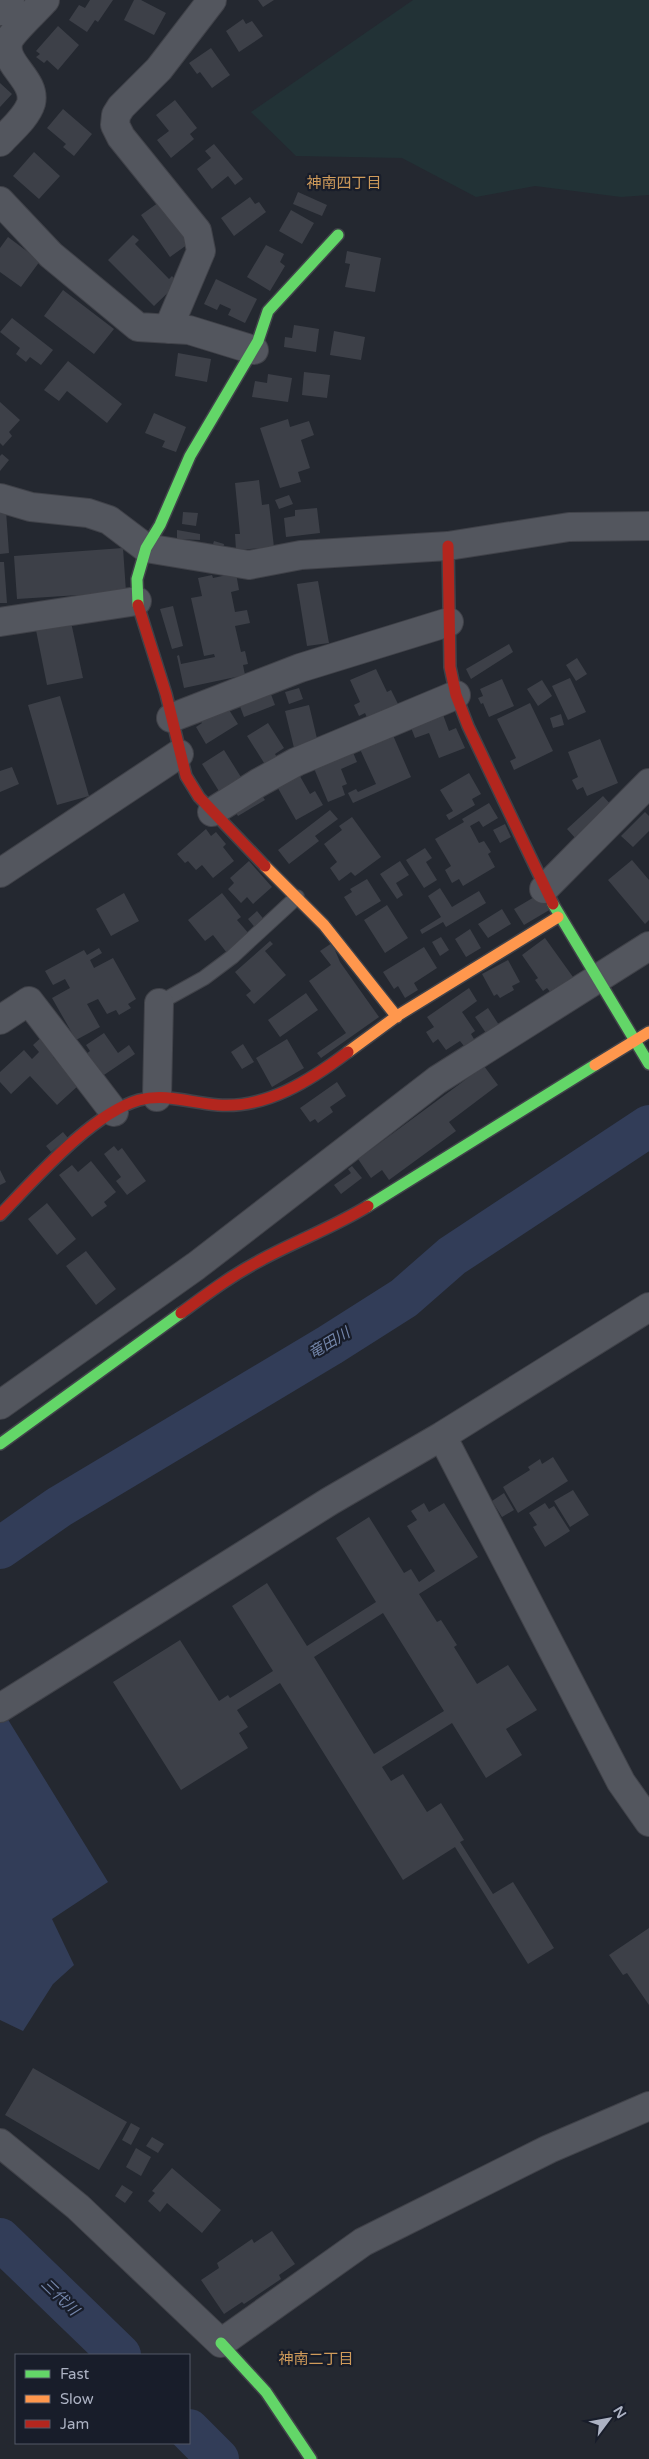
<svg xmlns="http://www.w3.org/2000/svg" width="649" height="2459" viewBox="0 0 649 2459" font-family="'Varela Round','Noto Sans JP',sans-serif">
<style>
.green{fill:#223236}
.water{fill:#323d58}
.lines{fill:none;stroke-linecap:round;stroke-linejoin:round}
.river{stroke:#323d58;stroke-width:42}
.building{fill:#3d4048;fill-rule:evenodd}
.lane-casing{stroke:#404249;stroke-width:16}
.street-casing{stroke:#404249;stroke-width:30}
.fast-casing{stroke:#404249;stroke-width:14}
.slow-casing{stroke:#404249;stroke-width:14}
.jam-casing{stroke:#404249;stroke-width:14}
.lane{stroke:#53565e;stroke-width:14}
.street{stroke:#53565e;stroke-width:28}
.fast{stroke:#63d668;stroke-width:11}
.slow{stroke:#ff974d;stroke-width:11}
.jam{stroke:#b3261e;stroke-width:11}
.labels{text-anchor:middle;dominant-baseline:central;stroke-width:4.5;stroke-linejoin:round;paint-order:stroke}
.neighbourhood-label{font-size:15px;fill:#cf9b5a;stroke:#181d2a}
.water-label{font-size:15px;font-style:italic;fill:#7486aa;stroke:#181d2a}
</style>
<rect width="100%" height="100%" fill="#242830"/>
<path class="green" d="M413 0H649V195L621 197 535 186 476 197 402 158 296 156 251 112Z"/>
<path class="water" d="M7 1718 108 1882 52 1919 74 1965 53 1984 23 2031 0 2020V1722Z"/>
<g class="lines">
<path class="river" d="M0 1548 59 1507 330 1345 404 1298 452 1256 649 1126
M0 2239 120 2355
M189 2430 218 2459"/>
</g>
<path class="building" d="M90 0H113L98 22 95 20 87 32 69 20 79 5 85 8Z
M134 0H141L166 13 154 35 124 20Z
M258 0H274L263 7Z
M243 19 246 24 252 21 263 36 239 52 226 31Z
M58 26 79 45 58 70 47 60 44 63 36 57 40 54 36 51Z
M211 48 230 75 212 88 200 72 197 74 189 63Z
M0 83 12 94 0 107Z
M175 100 197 128 190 134 194 139 171 158 157 140 169 131 156 115Z
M63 109 92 134 74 156 63 147 66 144 47 128Z
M214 144 243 179 235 185 228 176 212 189 197 169 211 158 205 151Z
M34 152 60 176 39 199 13 176Z
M298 192 327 205 322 216 293 204Z
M250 197 255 204 259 202 266 212 234 236 221 218Z
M162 200 191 242 170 257 141 215Z
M291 210 314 223 302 244 279 231Z
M133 235 139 240 135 244 169 279 172 276 178 283 154 306 108 260Z
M8 237 40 261 21 287 0 272V248Z
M266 245 284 254 280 262 285 266 270 291 247 277Z
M347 251 381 258 375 292 345 287 350 264 345 263Z
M216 279 257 299 245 323 228 315 231 309 220 304 217 310 204 304Z
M63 290 114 329 94 354 44 316Z
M12 318 53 350 41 365 30 357 26 362 16 354 20 348 0 332Z
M294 325 319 329 316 352 284 347 285 337 292 338Z
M334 331 365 337 361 360 330 355Z
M178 353 211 359 207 382 175 376Z
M68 361 122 404 107 423 67 391 59 401 44 390Z
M304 372 330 375 327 398 302 395Z
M268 374 292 378 288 402 252 397 255 381 267 383Z
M0 402 20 420 9 432 12 436 3 446 0 443Z
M154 413 186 427 176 452 162 447 165 441 145 433Z
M288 419 290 427 309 421 314 435 301 440 310 468 298 472 301 482 280 488 260 428Z
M2 454 9 460 0 471V456Z
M259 480 262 505 269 504 274 547 236 550 235 534H240L235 483Z
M289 495 293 504 279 509 275 500Z
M317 508 320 533 286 537 284 518 295 516V510Z
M6 511 9 553 0 554V512Z
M183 512 198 513 196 526 182 524Z
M177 530 200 534V540L177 539Z
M214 541 224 544 223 550 212 547Z
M123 548 126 592 17 599 14 556Z
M0 562H4L7 603H0Z
M236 573 239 590 231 592 235 612 247 610 250 623 235 626 241 652 245 651 248 664 243 665 245 675 184 688 177 656 179 655 181 664 215 657 214 654 204 656 191 598 202 596 198 578 212 575 213 578Z
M318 581 329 643 307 646 297 584Z
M173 606 183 646 172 649 160 609Z
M71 622 83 678 47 685 36 630Z
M509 644 513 652 471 679 466 669Z
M577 658 587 674 576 681 566 665Z
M376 669 387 692 391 690 401 710 370 724 365 713 359 716 354 705 360 702 350 680Z
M570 678 586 712 568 720 552 686Z
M502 679 514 706 489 717 483 703 481 704 478 698 483 696 480 689Z
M542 680 552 696 538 706 527 689Z
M299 688 303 699 289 704 285 692Z
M269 689 275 705 244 717 238 701Z
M60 696 89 796 57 805 28 705Z
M530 703 553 751 514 770 510 761 516 758 497 719Z
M226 705 238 724 206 744 196 727 202 723 199 719Z
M309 705 319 747 295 752 285 711Z
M442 712 449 731 456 728 465 748 439 758 429 733 415 738 410 725Z
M561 714 564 725 553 728 550 718Z
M268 723 284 748 275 754 278 759 266 766 247 736Z
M392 733 411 777 353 803 348 793 356 789 358 792 376 784 359 747Z
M600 739 618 783 587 796 583 787 577 790 572 780 578 777 568 752Z
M224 750 244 782 222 796 202 764Z
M352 750 357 762 341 769 347 784 342 786 345 795 328 802 313 766Z
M12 767 19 784 0 792V771Z
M297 771 310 794 315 791 323 805 296 820 275 783Z
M469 773 481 794 472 799 475 805 449 820 446 815 453 811 440 790Z
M258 790 265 800 238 816 232 807Z
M603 796 613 807 577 840 567 829Z
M489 803 498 818 483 827 479 821 470 826 479 843 484 841 491 852 488 854 495 867 463 886 459 879 452 883 445 870 451 866 435 839 464 822 462 819Z
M330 810 338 819 315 836 319 841 289 864 278 850Z
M645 812 649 816V831L633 847 621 836Z
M352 817 381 857 355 876 351 872 339 881 330 868 337 862 324 844 342 830 339 826Z
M505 824 511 837 500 843 493 830Z
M206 829 211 836 216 832 226 844 223 847 234 861 213 878 202 865 196 870 188 861 185 863 177 854Z
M425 848 432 858 426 862 437 880 424 888 406 860Z
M632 860 649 880V920L645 924 608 880Z
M249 861 272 887 253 904 247 897 241 903 228 889 234 883 230 878Z
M400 861 409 875 396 883 403 895 397 899 380 874Z
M367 879 381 901 356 916 344 897 352 892 350 889Z
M440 888 452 907 479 891 486 903 446 927 443 922 422 934 420 930 441 917 428 896Z
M124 893 139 921 111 936 96 909Z
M222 893 241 917 237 920 250 935 227 953 213 935 205 941 188 920Z
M541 893 551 909 524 925 514 909Z
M387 905 408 938 385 953 364 920Z
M502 909 511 924 488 938 478 924Z
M257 911 266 922 257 930 248 919Z
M470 929 481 948 466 957 455 939Z
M441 937 449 950 440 956 432 942Z
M545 938 573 977 551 993 547 988 543 991 535 980 538 978 522 955Z
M270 941 273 944 265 951 286 975 254 1004 246 995 251 991 235 972Z
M332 943 340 962 379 1017 321 1058 317 1053 346 1033 309 981 331 965 320 951Z
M424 947 437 968 414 983 418 990 405 998 398 986 394 989 383 972Z
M99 948 102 953 90 960 94 968 113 958 136 999 128 1004 131 1008 119 1015 116 1010 107 1014 98 999 87 1004 100 1027 76 1040 52 998 70 988 65 979 53 985 45 971 84 950 87 955Z
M508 960 520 982 512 986 514 990 500 998 497 994 494 996 482 974Z
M469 988 477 1001 462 1012 475 1031 471 1034 474 1039 464 1046 460 1041 446 1050 438 1039 433 1043 426 1032 434 1027 427 1017Z
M306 993 318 1010 280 1037 268 1020Z
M488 1008 499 1025 486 1033 475 1017Z
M46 1033 61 1050 53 1057 79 1085 57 1105 30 1076 11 1094 0 1082V1072L24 1050 32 1059 39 1052 33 1045Z
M104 1033 118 1053 129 1045 135 1054 101 1077 86 1054 90 1051 86 1045Z
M287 1039 304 1068 272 1087 256 1058Z
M243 1044 254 1062 242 1069 231 1052Z
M484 1066 498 1085 449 1122 456 1131 389 1180 382 1170 371 1178 358 1159Z
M337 1082 346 1096 330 1107 333 1112 318 1123 315 1119 310 1122 300 1108Z
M63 1132 68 1138 51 1152 46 1146Z
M114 1146 118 1151 122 1148 146 1181 127 1195 116 1181 121 1177 104 1154Z
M91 1161 116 1192 104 1202 107 1206 92 1217 59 1175 72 1165 78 1172Z
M352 1166 362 1178 341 1194 334 1185 351 1173 348 1169Z
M0 1170 6 1182 0 1185Z
M47 1203 76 1239 57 1255 28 1219Z
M86 1251 116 1289 96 1305 66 1266Z
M553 1457 568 1481 518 1513 503 1487 530 1470 528 1467 540 1459 542 1464Z
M573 1490 589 1515 570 1527 554 1501Z
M504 1493 514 1510 502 1517 492 1501Z
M424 1503 429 1512 444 1503 478 1557 419 1594 437 1622 441 1620 457 1645 454 1647 477 1684 508 1665 537 1710 506 1729 522 1755 486 1778 452 1723 382 1767 391 1781 403 1774 427 1812 441 1803 464 1840 460 1842 493 1894 513 1882 554 1948 528 1964 455 1847 403 1880 280 1683 237 1710 248 1727 239 1733 248 1748 181 1790 113 1682 180 1640 219 1701 228 1695 230 1698 273 1671 232 1606 267 1583 307 1646 376 1602 336 1538 369 1517 404 1573 411 1569 419 1582 435 1571 407 1526 417 1520 411 1511ZM383 1613 444 1711 374 1754 314 1657Z
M545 1503 549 1509 554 1506 570 1531 545 1547 533 1527 537 1525 529 1513Z
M649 1928V2005L627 1973 623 1975 609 1955Z
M33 2068 127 2122 99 2170 5 2115Z
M131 2123 140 2128 131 2145 122 2140Z
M152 2137 164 2144 158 2153 146 2146Z
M136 2148 151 2157 141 2176 126 2167Z
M172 2168 221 2210 202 2233 167 2203 160 2212 148 2201 155 2193 152 2191Z
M122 2185 133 2192 125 2203 115 2196Z
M272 2231 295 2264 279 2275 281 2279 244 2304 242 2302 224 2314 201 2280 219 2268 217 2263 252 2239 254 2243Z"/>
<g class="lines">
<defs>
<path id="lane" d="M159 1003 204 978 232 957 297 897"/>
<path id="street" d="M0 11 10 0
M0 142C10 131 27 117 31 103 37 79 0 63 9 40 13 31 37 9 45 0
M0 201 51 255 138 327 189 330 254 350
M168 329 201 251 197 231 121 137 115 125 116 115 121 107 159 69 212 0
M0 498 31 507 88 513 109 520 146 548 249 565 301 555 448 546 569 527 649 526
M0 622 137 601
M171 718 300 668 449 622
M212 812 258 783 296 762 456 695
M0 873 179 754
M544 889 649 783
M0 1020 29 1001 114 1112
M157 1097 159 1003
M0 1405 196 1266 437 1080 649 946
M442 1436 621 1782 649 1822
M0 1708 330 1501 442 1436 649 1307
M0 2143 78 2207 221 2343 363 2242 549 2149 649 2106"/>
<path id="fast" d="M138 605 137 579 146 548 160 525 190 456 258 341 268 311 338 235
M553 904 649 1064
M368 1206 595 1065
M0 1444 181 1313
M221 2343 266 2392 311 2459"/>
<path id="slow" d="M265 866 324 925 397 1017
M348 1052 397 1016 558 917
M595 1065 649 1032"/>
<path id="jam" d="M448 546 450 667 456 695 468 726 553 904
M138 605 166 694 186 776 199 797 265 866
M0 1215C35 1179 91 1114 139 1100 166 1093 191 1103 218 1105 266 1109 311 1080 348 1052
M181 1313C207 1294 232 1275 261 1260 296 1241 334 1227 368 1206"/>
</defs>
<use href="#lane" class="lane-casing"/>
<use href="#street" class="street-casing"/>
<use href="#fast" class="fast-casing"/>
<use href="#slow" class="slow-casing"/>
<use href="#jam" class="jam-casing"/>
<use href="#lane" class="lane"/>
<use href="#street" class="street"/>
<use href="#fast" class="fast"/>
<use href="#slow" class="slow"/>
<use href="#jam" class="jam"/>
</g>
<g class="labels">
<g class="neighbourhood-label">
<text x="344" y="183">神南四丁目</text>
<text x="316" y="2359">神南二丁目</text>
</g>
<g class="water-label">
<text transform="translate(329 1343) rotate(-31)">竜田川</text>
<text transform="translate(60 2297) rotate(44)">三代川</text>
</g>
</g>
<rect x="15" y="2354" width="175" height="90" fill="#181d2a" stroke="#535967"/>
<rect x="25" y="2370" width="25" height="8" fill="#63d668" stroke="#535967"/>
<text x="60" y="2379" font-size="15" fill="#acb2c3">Fast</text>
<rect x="25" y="2395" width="25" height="8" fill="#ff974d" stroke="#535967"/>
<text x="60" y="2404" font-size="15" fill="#acb2c3">Slow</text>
<rect x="25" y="2420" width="25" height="8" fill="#b3261e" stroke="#535967"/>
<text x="60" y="2429" font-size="15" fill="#acb2c3">Jam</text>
<g transform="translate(609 2419) rotate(58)" stroke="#181d2a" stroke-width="4" paint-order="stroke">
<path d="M0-4L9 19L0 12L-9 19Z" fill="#acb2c3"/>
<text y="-8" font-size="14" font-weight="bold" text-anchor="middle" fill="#acb2c3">N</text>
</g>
</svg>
